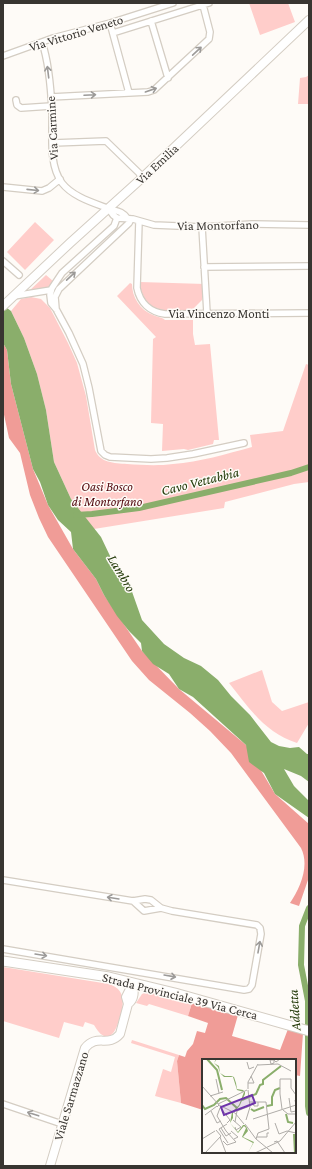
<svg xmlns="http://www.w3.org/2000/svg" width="312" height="1169" viewBox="0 0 312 1169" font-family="'Crimson Pro',serif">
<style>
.green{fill:#ffcdca}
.forest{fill:#f09c97}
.water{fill:#8aae6b}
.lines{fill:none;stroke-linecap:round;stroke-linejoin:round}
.canal{stroke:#8aae6b;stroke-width:6}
.street-casing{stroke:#d4cdc3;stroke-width:8}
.secondary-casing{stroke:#d4cdc3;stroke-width:10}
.primary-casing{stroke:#d4cdc3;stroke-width:11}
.street{stroke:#fff;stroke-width:5.5}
.secondary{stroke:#fff;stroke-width:8}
.primary{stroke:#fff;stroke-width:9}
.oneway{stroke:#9c9a98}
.labels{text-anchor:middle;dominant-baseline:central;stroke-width:3;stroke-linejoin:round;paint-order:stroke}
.street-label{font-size:13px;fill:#383531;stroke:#fefbf7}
.park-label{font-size:13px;font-style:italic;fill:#51070d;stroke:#fefbf7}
.water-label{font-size:14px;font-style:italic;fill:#243b0a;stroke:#fefbf7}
.inset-river{fill:none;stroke:#8aae6b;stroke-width:2}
.inset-road{fill:none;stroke:#afaca8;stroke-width:1}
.view{fill:#6e34aa;fill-opacity:0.15;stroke:#6e34aa;stroke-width:2}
.inset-edge{fill:none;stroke:#383531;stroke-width:2}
</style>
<rect width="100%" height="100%" fill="#fefbf7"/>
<path class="green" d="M249 3H288L295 22 260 35Z
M309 75V104H298L300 78 306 77Z
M35 222 54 240 25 270 7 252Z
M46 275 53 281 48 290 29 291Z
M140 282 205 284 202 300 192 310C183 311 173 313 164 311 149 309 140 295 140 282Z
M130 283 132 284C132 297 140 310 153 315 157 317 162 317 165 320H193V334L195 345 210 344 219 440H214L213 444 188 450 184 449 162 451 163 424 151 423 153 339 156 337 117 296Z
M31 297 41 299 50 308 68 343 77 363 86 396 95 450C100 463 114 463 127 464 142 465 158 466 173 464 200 462 226 454 252 447L250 435 283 431 306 364 309 365V482L294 484 225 502 224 508 94 529 71 499 54 462 46 410 37 374 24 338 11 311 21 299Z
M262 670 272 702 282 711 309 702V723L297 743C265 733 249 708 229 683Z
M3 967 109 984C127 990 124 1005 119 1020 114 1038 105 1044 94 1025L85 1022 83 1027 64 1022 59 1038 3 1021Z
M148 991 192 1003 188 1016 149 1004 147 1006 136 1003 142 994Z
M132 1040 179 1055 177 1061 181 1103 155 1096 163 1069 171 1072 175 1057 131 1043Z"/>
<path class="forest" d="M3 343 7 350 11 384 33 469 48 505 73 549 96 579 104 595 142 651 179 689 246 745 275 794 309 824V877L299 906 290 903C300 888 310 866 301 848L231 753 210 731 190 713 149 680 132 661 48 537 39 518 30 495 20 453 9 438 3 410Z
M192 1003 238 1015 232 1036 280 1050 288 1029 303 1033 300 1076 295 1075V1060H203V1110L181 1103 177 1061 179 1055 185 1057 187 1051 193 1044 197 1031 205 1033 208 1023 188 1016Z"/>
<path class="water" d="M3 305 11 311 24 338 37 374 46 410 54 462 71 499 101 537 111 558 130 586 142 620 164 644 184 658 201 666 218 680 231 696 250 715 271 742 279 746 290 748 299 747 307 754H309V782L301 776 284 769 294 786 309 801V818L275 794 264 773 249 762 246 745 193 697 179 689 169 674 153 664 142 651 141 643 129 631 117 616 104 595 96 579 73 549 71 532 58 520 48 505 40 482 33 469 11 384 7 350 3 343Z"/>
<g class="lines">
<path class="canal" d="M76 515 92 514 139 508 291 473 309 467
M309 908 302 926 301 965 308 1001V1106L309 1113"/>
<defs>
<path id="street" d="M151 21 168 78
M110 23 129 93
M113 33 209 3
M42 42C49 63 51 89 52 112 53 134 48 164 62 183 72 196 91 202 107 208 115 211 122 210 128 219
M3 56 53 38 110 23 173 3
M51 97 148 92 154 90 209 39 210 32 203 5
M16 100 17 105 21 108 51 106
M53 143 106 141 139 173 142 178
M3 187 42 191 49 188 60 179
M108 208 113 215 117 218 133 219 154 225 202 227 252 224 309 225
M117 218 114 226 62 273 52 288 50 295 51 303 56 309 69 333 83 364 89 388 101 451 105 455 110 457 151 459 167 458 193 454 244 443
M139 221 137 288C140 303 150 312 165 314L309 313
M202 227 207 313
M3 261 19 275
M204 267 309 266
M14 296 51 290
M56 309 55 297 59 289 129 223 131 219
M3 880 133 901 145 899 151 900 161 908 172 911 257 925 260 928 261 934 252 985 249 989 244 990 3 949
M133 901 144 911 161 908
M3 1104 62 1124"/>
<path id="secondary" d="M3 306 70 243 142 178 309 20
M128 1004C135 999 134 991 133 983
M50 1166 85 1048C97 1033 108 1048 120 1034L128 1004 126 997 133 983"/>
<path id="primary" d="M3 961 109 977 175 993 309 1031"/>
</defs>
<use href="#street" class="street-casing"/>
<use href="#secondary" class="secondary-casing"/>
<use href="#primary" class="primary-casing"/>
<use href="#street" class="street"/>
<use href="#secondary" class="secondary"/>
<use href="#primary" class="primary"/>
</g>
<defs><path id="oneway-shaft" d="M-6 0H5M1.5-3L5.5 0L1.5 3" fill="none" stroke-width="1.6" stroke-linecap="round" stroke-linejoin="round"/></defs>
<g class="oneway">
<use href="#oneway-shaft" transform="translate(197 51) rotate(-43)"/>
<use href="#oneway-shaft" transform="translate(48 72) rotate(-97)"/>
<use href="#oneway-shaft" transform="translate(151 90) rotate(-19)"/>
<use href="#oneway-shaft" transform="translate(90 95) rotate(-3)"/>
<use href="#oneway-shaft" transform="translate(33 190) rotate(6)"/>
<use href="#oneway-shaft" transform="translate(71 276) rotate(-43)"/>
<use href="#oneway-shaft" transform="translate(113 898) rotate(-171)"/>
<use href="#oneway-shaft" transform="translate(259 947) rotate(-80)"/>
<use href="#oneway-shaft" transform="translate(41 955) rotate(9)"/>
<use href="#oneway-shaft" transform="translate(170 976) rotate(10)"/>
<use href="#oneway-shaft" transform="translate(33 1114) rotate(-162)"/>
</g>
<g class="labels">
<g class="street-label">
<text transform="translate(76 33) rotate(-17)">Via Vittorio Veneto</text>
<text transform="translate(52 128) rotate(-93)">Via Carmine</text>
<text transform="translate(157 164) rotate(-43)">Via Emilia</text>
<text transform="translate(218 225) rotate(-1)">Via Montorfano</text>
<text x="219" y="313">Via Vincenzo Monti</text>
<text transform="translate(180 996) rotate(14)">Strada Provinciale 39 Via Cerca</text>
<text transform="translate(71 1096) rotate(-73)">Viale Sarmazzano</text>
</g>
<g class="park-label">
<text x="107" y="486">Oasi Bosco<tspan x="107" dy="15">di Montorfano</tspan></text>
</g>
<g class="water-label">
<text transform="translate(200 481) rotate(-14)">Cavo Vettabbia</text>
<text transform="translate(122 573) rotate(59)">Lambro</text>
<text transform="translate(294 1010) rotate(-94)">Addetta</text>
</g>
</g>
<g transform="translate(202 1059)">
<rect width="94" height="94" fill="#fefbf7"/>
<path d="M14 0H15L12 4 17 7 18 14 23 17H29L32 18 34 24 35 30 41 31 43 33V35L38 46 35 50 31 53V59L28 64 36 73 41 66H43L45 69 46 72 41 78 52 83 46 94 51 84 40 78 44 69 42 67 36 74 28 64 30 53 37 46 42 33 35 31 31 18H22L18 14 16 8 12 4Z" fill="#8aae6b"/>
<path class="inset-river" d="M5 0 15 11 20 31M40 41 54 35 58 26 61 25V21L79 7M0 46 3 50 12 46 18 40 24 39 35 49M65 47 70 46V38L73 31 78 29M49 50 52 52 62 48M84 55 86 63 91 64M92 75 93 94"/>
<path class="inset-road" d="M72 1V4L69 5 68 1H72L74 3 78 0M45 3 47 10 52 8M76 5 89 12M56 6 76 5M14 20 17 34M89 20V29L94 36M46 24H52L49 17M0 27 17 46 15 48M46 30V23L56 5M78 35V20H89M78 35 80 50M8 37 21 33M87 39 89 53 94 52M47 43H64L67 70M51 43 52 47H56V43M16 45 45 31M17 46 33 54 42 65M18 48 28 61 25 64M18 49 15 57 24 72M81 51 86 55H94M9 52 15 64 19 62M3 56 15 47M51 60 94 46 93 41M31 61 39 68 34 71 33 68M44 61 48 48 46 31M33 63 35 52 48 47M73 64 77 75 85 72 94 74M25 65 17 70 26 84M43 65 54 80M19 69 24 77 29 74M24 72 34 83M29 72 36 78 32 80M18 78 24 94M55 78H65V74H67M0 80 13 72M54 80 56 74 67 70M54 80 71 94M21 82 25 86 34 83M72 83 75 82 83 94M3 94 19 77 14 71M53 94 78 82 94 63"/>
<path class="view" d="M50 36 53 44 22 56 19 48Z"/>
<rect width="94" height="94" class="inset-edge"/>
</g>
<rect width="312" height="1169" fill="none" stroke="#383531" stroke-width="8"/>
</svg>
